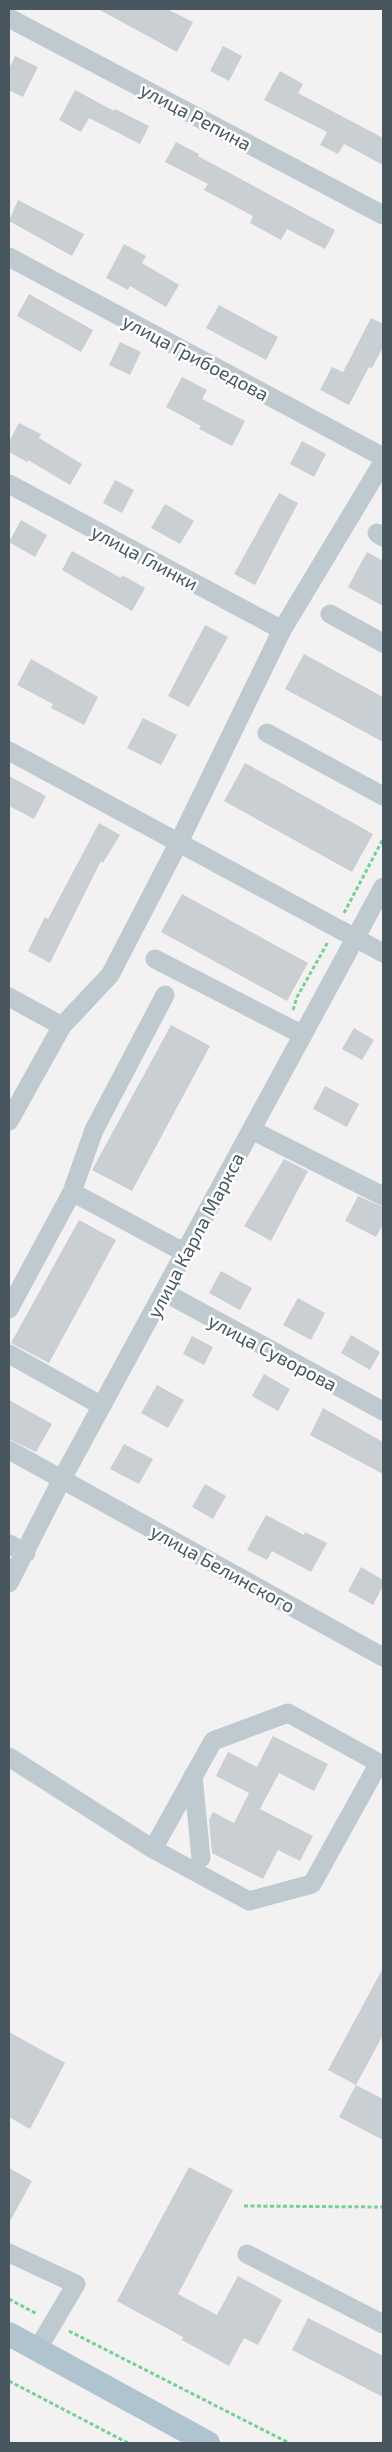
<svg xmlns="http://www.w3.org/2000/svg" width="392" height="2452" viewBox="0 0 392 2452" font-family="'Exo 2',sans-serif">
<style>
.building{fill:#cacfd3}
.lines{fill:none;stroke-linecap:round;stroke-linejoin:round}
.path{stroke:#74d198;stroke-width:3;stroke-dasharray:4 2.5;stroke-linecap:butt}
.minor{stroke:#becad0;stroke-width:19}
.major{stroke:#b0c4d0;stroke-width:24}
.labels{text-anchor:middle;dominant-baseline:central;stroke-width:5;stroke-linejoin:round;paint-order:stroke}
.street-label{font-size:19px;fill:#48575f;stroke:#fff}
</style>
<rect width="100%" height="100%" fill="#f3f1f1"/>
<path class="building" d="M98 9H167L193 22 177 52Z
M223 46 242 56 229 81 210 71Z
M15 56 38 67 23 97 9 90V69Z
M280 71 303 84 298 93 383 138V165L344 144 338 154 320 145 327 132 264 100Z
M75 90 114 111 115 109 149 126 140 144 89 118 81 132 59 120Z
M176 142 199 154 198 156 335 230 325 249 287 229 281 240 250 223 253 216 204 190 208 184 165 162Z
M18 200 84 234 72 256 9 221Z
M124 244 146 256 142 263 179 285 166 307 130 286 128 290 106 278Z
M29 294 93 330 81 352 17 316Z
M219 305 278 337 266 360 206 328Z
M371 318 383 324V347L372 368 369 367 349 405 320 390 332 367 343 372Z
M120 342 141 352 130 375 109 365Z
M182 377 207 390 202 399 245 421 232 446 199 429 201 426 166 407Z
M19 423 41 434 39 438 82 464 70 485 28 460 27 462 9 452V442Z
M302 441 326 454 314 477 290 464Z
M115 480 134 490 122 513 103 503Z
M279 493 298 503 255 585 234 574Z
M165 504 194 521 180 544 151 528Z
M21 520 47 535 35 557 9 542Z
M72 551 121 578 122 575 145 588 132 611 62 570Z
M367 552 383 561V606L348 587Z
M205 625 228 637 189 707 168 696Z
M304 654 383 697V742L285 689Z
M31 659 98 697 84 725 51 708 53 704 17 685Z
M143 718 177 735 161 765 127 748Z
M245 763 373 834 352 872 224 801Z
M9 776 46 796 34 819 9 806Z
M99 823 120 835 103 863 101 861 50 963 28 951 45 917 48 919Z
M182 894 308 963 287 1001 161 932Z
M171 1025 210 1046 132 1191 92 1170Z
M354 1028 374 1040 362 1060 342 1049Z
M325 1086 359 1104 347 1127 313 1109Z
M284 1159 308 1171 271 1241 244 1226Z
M358 1196 383 1207V1224L376 1237 345 1221Z
M79 1220 116 1240 49 1363 11 1343Z
M221 1271 252 1288 240 1310 209 1293Z
M298 1298 325 1313 311 1340 283 1325Z
M351 1335 380 1352 370 1370 341 1353Z
M192 1336 213 1347 204 1365 183 1354Z
M264 1374 290 1389 278 1411 252 1396Z
M157 1385 184 1400 168 1428 141 1413Z
M9 1400 52 1424 36 1452 9 1439Z
M323 1408 383 1442V1474L310 1435Z
M124 1444 153 1459 139 1484 110 1469Z
M205 1484 226 1496 213 1519 192 1507Z
M266 1515 304 1535 305 1532 327 1543 311 1572 272 1551 267 1560 247 1550Z
M361 1567 383 1580V1586L373 1605 348 1591Z
M273 1736 328 1764 314 1791 279 1773 260 1809 313 1836 300 1861 278 1850 263 1879 212 1853 209 1820 213 1812 234 1823 249 1793 216 1776 228 1752 257 1767Z
M383 1968V2035L356 2085 328 2070Z
M9 2032 65 2063 30 2129 9 2117Z
M356 2085 383 2099V2140L339 2117Z
M189 2167 233 2190 178 2294 217 2315 238 2276 282 2300 258 2345 244 2338 229 2366 182 2340 183 2337 117 2301Z
M9 2168 32 2181 9 2223Z
M308 2318 383 2356V2397L292 2350Z"/>
<g class="lines">
<path class="path" d="M344 913 383 839
M293 1010 297 997 328 942
M244 2206 383 2207
M9 2299 37 2314
M69 2331 289 2443
M9 2381 128 2443"/>
<path class="minor" d="M9 18 383 215
M9 257 383 457
M9 484 282 630
M377 533 383 537
M330 614 383 643
M267 733 383 796
M9 751 383 953
M155 959 303 1035
M9 997 62 1026
M9 1121 62 1026 110 975 179 842 282 630 383 462
M252 1130 383 1196
M72 1192 94 1130 165 995
M164 1292 383 1411
M9 1309 72 1192 174 1247 186 1251
M9 1354 102 1406
M9 1450 383 1657
M9 1544 26 1553
M9 1583 62 1479 383 887
M9 1757 153 1849 249 1901 312 1884 379 1763 288 1713 213 1741 153 1849
M193 1776 201 1858
M9 2253 76 2284 37 2350
M247 2254 383 2324"/>
<path class="major" d="M9 2334 208 2443"/>
</g>
<g class="labels">
<g class="street-label">
<text transform="translate(196 116) rotate(28)">улица Репина</text>
<text transform="translate(196 357) rotate(28)">улица Грибоедова</text>
<text transform="translate(145 557) rotate(28)">улица Глинки</text>
<text transform="translate(195 1235) rotate(-62)">улица Карла Маркса</text>
<text transform="translate(273 1352) rotate(28)">улица Суворова</text>
<text transform="translate(223 1568) rotate(29)">улица Белинского</text>
</g>
</g>
<rect width="392" height="2452" fill="none" stroke="#48575f" stroke-width="20"/>
</svg>
